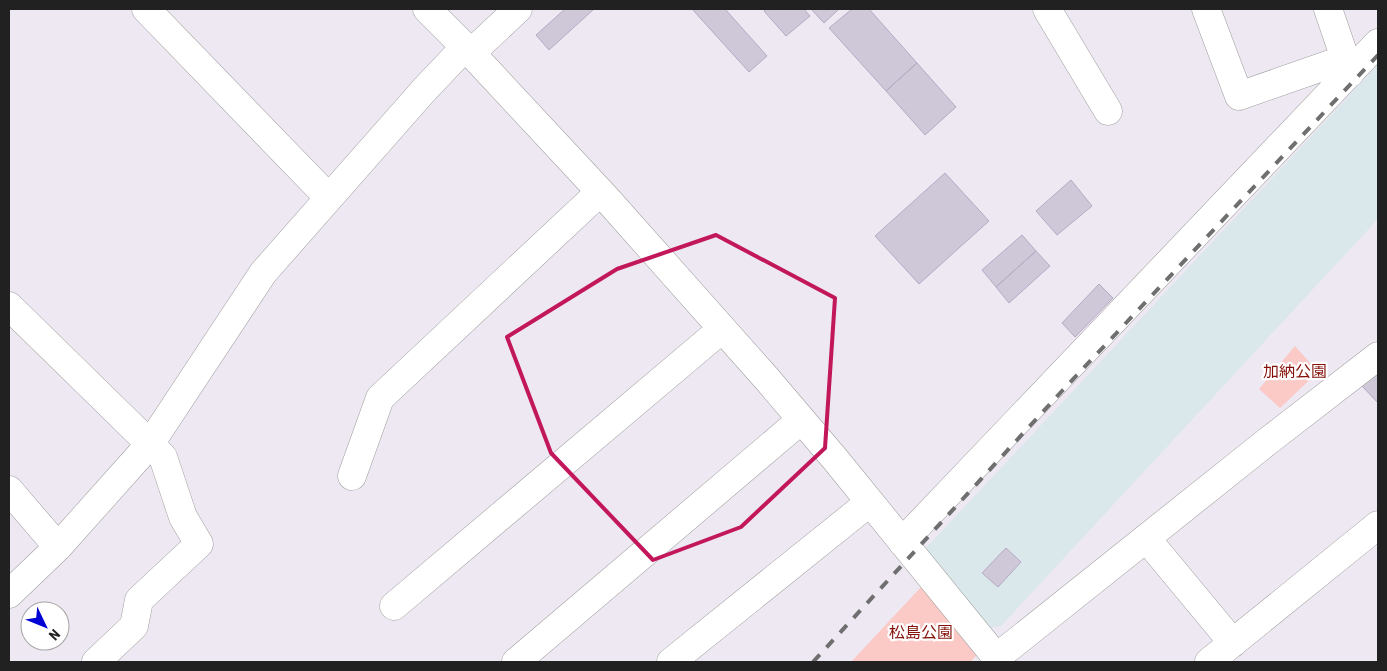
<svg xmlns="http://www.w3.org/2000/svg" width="1387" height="671" viewBox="0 0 1387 671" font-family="'Roboto Condensed','Noto Sans JP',sans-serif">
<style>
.industrial{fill:#dae8eb}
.park{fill:#fbc9c6}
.building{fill:#cfc8d9;stroke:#b5aac4}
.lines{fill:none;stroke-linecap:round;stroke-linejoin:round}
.minor-casing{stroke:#9e9e9e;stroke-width:29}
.minor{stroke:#fff;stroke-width:28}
.rail{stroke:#6f6f6f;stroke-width:4;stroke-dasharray:10 10;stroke-linecap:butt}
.marked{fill:none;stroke:#c2185b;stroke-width:4;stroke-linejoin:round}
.labels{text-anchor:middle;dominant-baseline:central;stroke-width:4.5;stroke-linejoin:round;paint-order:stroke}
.park-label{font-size:16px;fill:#85120a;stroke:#fff}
</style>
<rect width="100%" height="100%" fill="#eee8f2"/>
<path class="industrial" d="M1378 65V219L1001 626 989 628 924 550Z"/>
<path class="park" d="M1295 346 1318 372 1280 408 1259 389Z
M922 586 980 652 970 662H851Z"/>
<path class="building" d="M565 9H594L549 50 536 35Z
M692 9H725L767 56 749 72Z
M766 9H804L810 16 786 36 764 11Z
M811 9H839L824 23Z
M852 9H869L917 63 886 91 829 28Z
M917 63 956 107 925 135 886 91Z
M945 173 989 221 919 284 875 236Z
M1071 180 1092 206 1057 235 1036 211Z
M1022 235 1036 251 996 287 982 270Z
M1036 251 1050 266 1009 303 996 287Z
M1099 284 1113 298 1075 337 1062 323Z
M1378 372V403L1361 385Z
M1006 548 1021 562 998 587 982 573Z"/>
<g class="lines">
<defs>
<path id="minor" d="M146 9 329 198 425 89 465 47
M427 9 471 53 607 199 767 379 835 459 1000 662
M1047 9 1108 111
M1206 9 1239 96 1345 59
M1328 9 1350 73
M471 53 518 9
M9 306 150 444 58 547 9 594
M352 476 380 398 600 192
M9 490 58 547
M1146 538 1233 643
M902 542 1378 43
M394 606 722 329
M996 658 1268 441 1378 356
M96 662 134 626 139 600 199 544 183 517 163 457 150 444 263 273 329 198
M516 662 801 420
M671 662 870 502
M1209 662 1378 525"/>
</defs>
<use href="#minor" class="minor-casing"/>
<use href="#minor" class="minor"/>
<path class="rail" d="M813 662 1062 391 1378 55"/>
</g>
<path class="marked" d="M716 235 835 298 825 448 741 527 653 560 551 453 507 337 617 269Z"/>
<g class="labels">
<g class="park-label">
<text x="1295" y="371">加納公園</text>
<text x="921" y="632">松島公園</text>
</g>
</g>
<rect width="1387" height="671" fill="none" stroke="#212121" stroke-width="20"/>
<g transform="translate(45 626) rotate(133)"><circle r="24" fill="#ffffff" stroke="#a6a6a6"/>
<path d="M0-4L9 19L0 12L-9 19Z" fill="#0003d3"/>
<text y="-8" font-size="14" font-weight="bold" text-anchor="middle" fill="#212121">N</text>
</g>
</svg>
